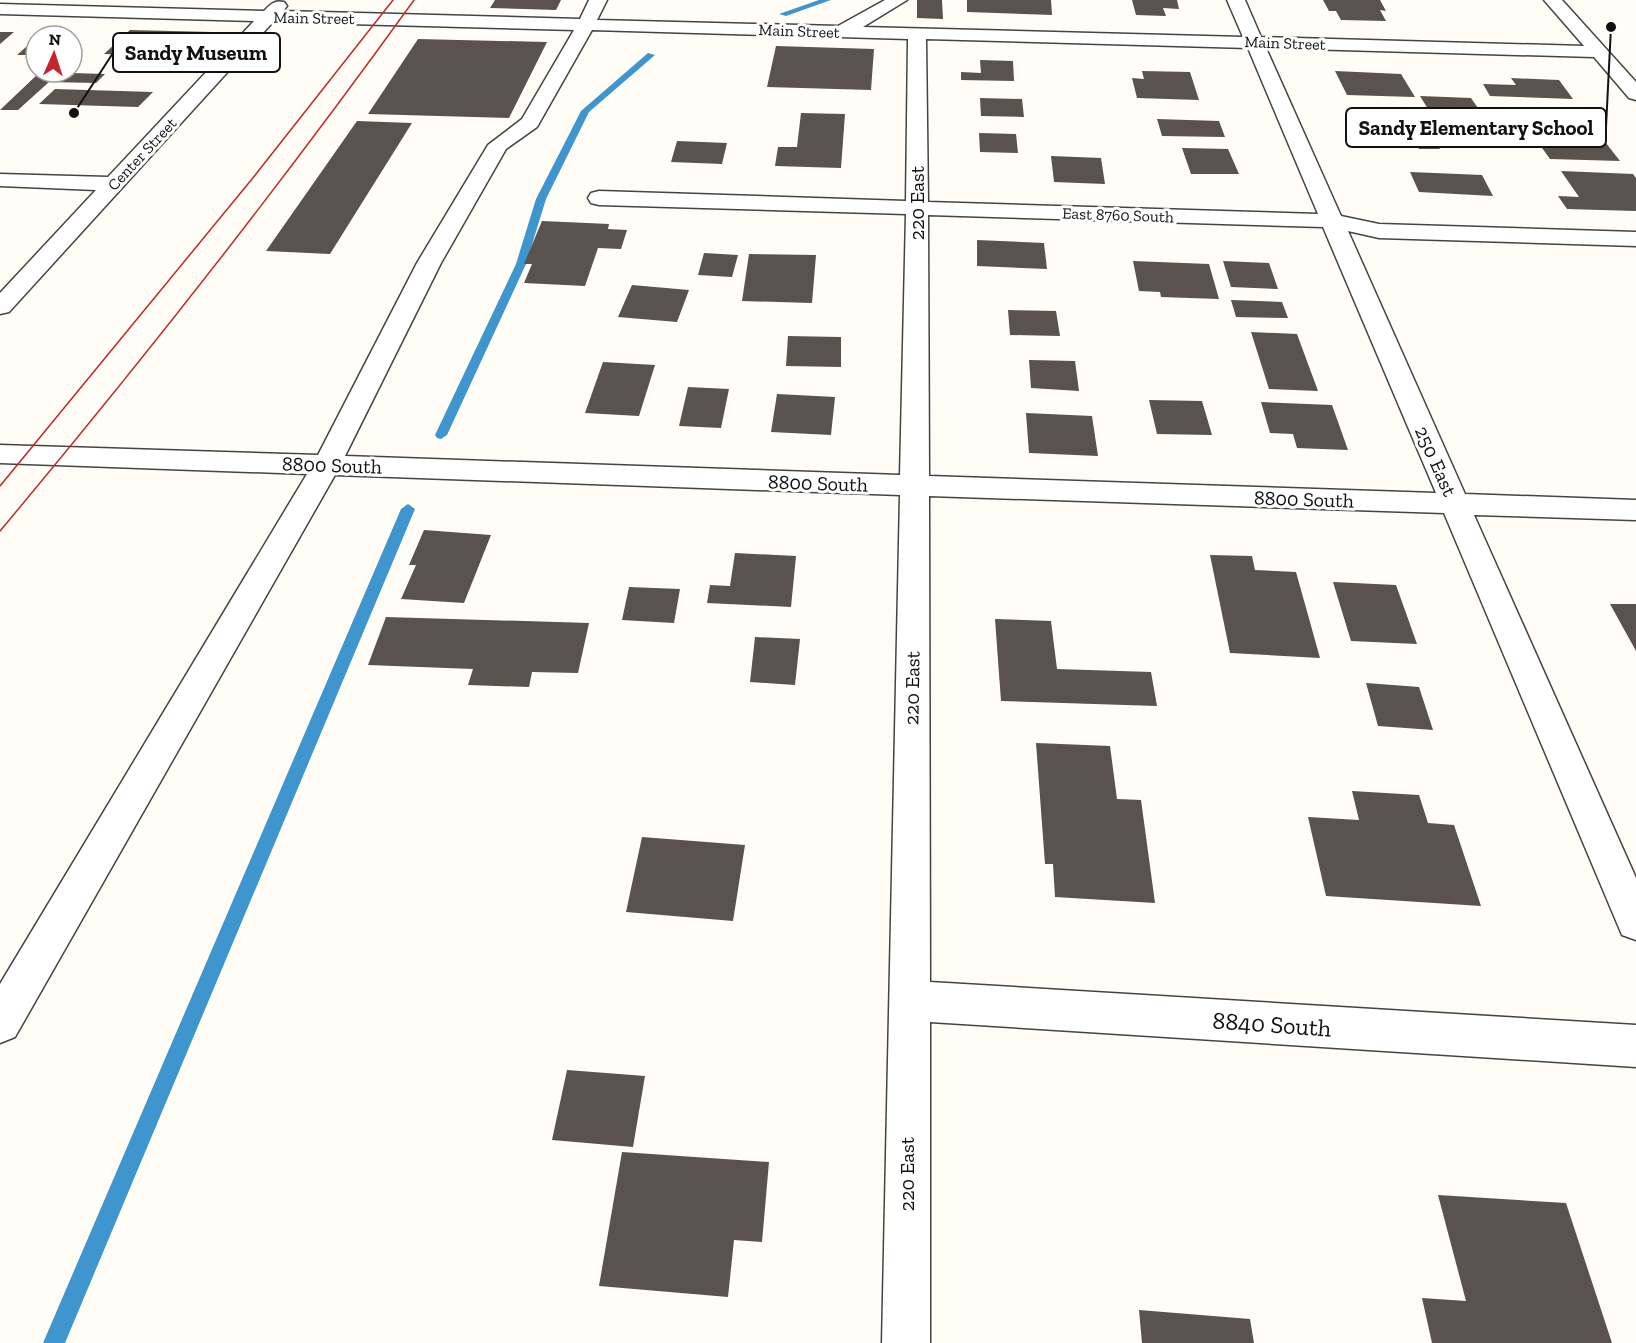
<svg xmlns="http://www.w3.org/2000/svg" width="1636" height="1343" viewBox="0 0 1636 1343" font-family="'Zilla Slab',serif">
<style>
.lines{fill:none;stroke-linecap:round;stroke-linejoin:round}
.stream{fill:#3f96cf;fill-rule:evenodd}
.building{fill:#5a524d}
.minor-casing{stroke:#444;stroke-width:3}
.minor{fill:#fff;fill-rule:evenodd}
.tram{stroke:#c4262e;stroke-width:1.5}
.labels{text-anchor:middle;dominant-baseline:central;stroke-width:6;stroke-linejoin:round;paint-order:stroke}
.far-street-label{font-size:16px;fill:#111;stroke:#fff}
.street-label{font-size:20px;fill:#111;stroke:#fff}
.near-street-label{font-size:24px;fill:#111;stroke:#fff}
.leader{fill:none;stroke:#111;stroke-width:2}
.callout-dot{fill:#111;stroke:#fff;stroke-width:2}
.callout{fill:#fff;stroke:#111;stroke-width:2}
.callout-label{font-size:21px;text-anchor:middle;font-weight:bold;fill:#111}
</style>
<rect width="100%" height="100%" fill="#fffdf5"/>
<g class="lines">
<path class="stream" d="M819 0H831L786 16 779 14Z
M648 53 655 55 589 112 546 199 526 264 447 435 441 439 437 438 435 435 516 264 536 199 581 111Z
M408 504 415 509 65 1343H43L401 509Z"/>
</g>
<path class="building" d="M495 0H561L556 10 490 8Z
M917 0H942L943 19 917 18Z
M967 0H1051L1052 15 967 12Z
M1132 0H1177L1179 9 1163 8 1166 16 1136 15Z
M1323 0H1380L1386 11 1380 10 1386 21 1341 20 1336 11H1329Z
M130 30 212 32 188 57 104 54Z
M0 32H14L0 44Z
M36 38V55H17Z
M418 39 547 42 509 118 368 114Z
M776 46 874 49 871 90 767 87Z
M980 60 1013 61 1014 81 961 80V72L981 73Z
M1142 71 1190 72 1199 100 1137 98 1132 78 1144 79Z
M1335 71 1401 74 1415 97 1347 95Z
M40 72 105 74 96 83 49 82 18 110H0Z
M1511 78 1559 80 1573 99 1490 96 1483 84 1516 85Z
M55 89 153 92 138 107 39 104Z
M1420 96 1471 98 1480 111 1428 109Z
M980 98 1022 99 1024 117 981 116Z
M801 113 845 114 841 168 775 166 778 147H797Z
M1372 117 1424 119 1440 149H1419L1416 143 1384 142Z
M1157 119 1219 121 1225 137 1162 136Z
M357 121 412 123 330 254 266 251Z
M1524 123 1592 125 1620 161 1550 159Z
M979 133 1016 134 1018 153 980 152Z
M677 141 727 143 722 164 671 162Z
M1182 148 1228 149 1239 174H1191Z
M1051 156 1101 158 1105 184 1054 182Z
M1561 171 1633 174 1636 178V211L1567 209 1558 196 1579 197Z
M1410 172 1482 175 1493 196 1419 192Z
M542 221 609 224 608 229 627 230 621 249 598 248 585 286 524 283 532 264H524Z
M977 240 1044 243 1047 269 977 266Z
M704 253 738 255 732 277 698 275Z
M749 254 816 255 812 303 742 301Z
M1133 261 1209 264 1219 299 1161 297 1160 292 1139 291Z
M1223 261 1269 263 1278 289 1231 287Z
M632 285 689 290 677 322 618 317Z
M1231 300 1282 302 1288 318 1236 317Z
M1008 310 1056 311 1060 336 1010 335Z
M1251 332 1297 334 1318 391 1269 389Z
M788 336 841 337V367L786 366Z
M1029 360 1075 361 1079 391 1031 388Z
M603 362 655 365 639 416 585 413Z
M688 387 729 389 721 428 679 426Z
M777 394 835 397 831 435 771 432Z
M1149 400 1202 401 1212 435 1157 434Z
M1261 402 1332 405 1348 450 1297 448 1293 434 1270 433Z
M1026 413 1092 416 1098 456 1029 453Z
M424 530 491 535 464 603 401 599 416 565H409Z
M735 553 796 556 791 607 707 603 710 585 730 586Z
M1210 555 1252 556 1255 570 1296 572 1320 658 1230 653Z
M1333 582 1396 585 1417 644 1351 641Z
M629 587 680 589 674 623 622 620Z
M1610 604H1636V651Z
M386 617 589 623 578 673 532 672 529 687 468 685 473 669 368 665Z
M995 619 1051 621 1057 669 1151 672 1157 706 1001 701Z
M755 637 800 639 795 685 750 682Z
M1366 683 1419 687 1433 730 1378 726Z
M1036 743 1110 746 1117 799 1141 800 1155 903 1055 897 1053 864H1045Z
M1352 791 1419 795 1428 823 1454 825 1481 906 1326 896 1308 817 1359 820Z
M642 837 745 845 733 921 626 912Z
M567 1070 645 1076 633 1147 552 1140Z
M622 1152 769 1162 762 1242 734 1240 728 1297 599 1286Z
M1438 1195 1566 1203 1612 1343H1432L1422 1298 1466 1301Z
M1139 1310 1250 1319 1254 1343H1142Z"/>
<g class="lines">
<defs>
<path id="minor" d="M589 0H607L597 20 838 26 885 0H907L863 27 1243 37 1227 0H1245L1261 37 1584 46 1544 0H1562L1636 82V100L1629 98 1594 57 1266 48 1341 216 1379 224 1636 232V246L1379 238 1348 231 1465 494 1636 500V520L1474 515 1636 878V940L1622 935 1444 513 929 496 930 982 1636 1025V1067L930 1022V1343H882L900 495 335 475 15 1037 0 1043V984L307 474 0 463V445L318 455 417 263 488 145 522 119 574 30 273 22 9 312 0 314V293L96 190 0 186V174L108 177 254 21 0 14V4L264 11C271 4 274 0 284 2L287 6 283 11 580 19ZM592 30 908 39 906 201 599 191 591 193 588 198 591 203 599 205 906 214 900 475 345 456 441 263 506 149 537 127ZM926 39 1248 48 1318 214 928 202ZM928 215 1323 227 1436 493 929 476Z"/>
</defs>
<use href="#minor" class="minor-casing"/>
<use href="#minor" class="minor"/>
<path class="tram" d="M0 486 252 179 393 0
M0 531C144 359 283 182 414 0"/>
</g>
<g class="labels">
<g class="far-street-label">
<text transform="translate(314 18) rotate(1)">Main Street</text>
<text transform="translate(799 31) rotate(2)">Main Street</text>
<text transform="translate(1285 43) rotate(2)">Main Street</text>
<text transform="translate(142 154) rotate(-47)">Center Street</text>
<text transform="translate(1118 215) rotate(2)">East 8760 South</text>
</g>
<g class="street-label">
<text transform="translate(917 203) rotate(-90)">220 East</text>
<text transform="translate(1436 461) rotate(66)">250 East</text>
<text transform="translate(332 465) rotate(2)">8800 South</text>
<text transform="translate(818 483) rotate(2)">8800 South</text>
<text transform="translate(1304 499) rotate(2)">8800 South</text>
<text transform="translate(912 688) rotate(-89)">220 East</text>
<text transform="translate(907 1174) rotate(-90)">220 East</text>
</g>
<g class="near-street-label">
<text transform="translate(1272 1024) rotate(4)">8840 South</text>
</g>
</g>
<path class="leader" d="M74 113L113 53M1611 27L1606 127"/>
<g class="callout-dot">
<circle cx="74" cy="113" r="6"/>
<circle cx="1611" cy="27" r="6"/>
</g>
<g class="callout">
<rect x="113" y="33" width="167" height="39" rx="6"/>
<rect x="1346" y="108" width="260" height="39" rx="6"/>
</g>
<g class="callout-label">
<text x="196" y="60">Sandy Museum</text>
<text x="1476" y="135">Sandy Elementary School</text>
</g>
<g transform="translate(54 54) rotate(3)"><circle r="28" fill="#ffffff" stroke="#a0a0a0" stroke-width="1.5"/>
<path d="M0-4.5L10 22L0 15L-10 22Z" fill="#c4262e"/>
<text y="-9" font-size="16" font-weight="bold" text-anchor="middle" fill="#111111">N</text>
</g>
</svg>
